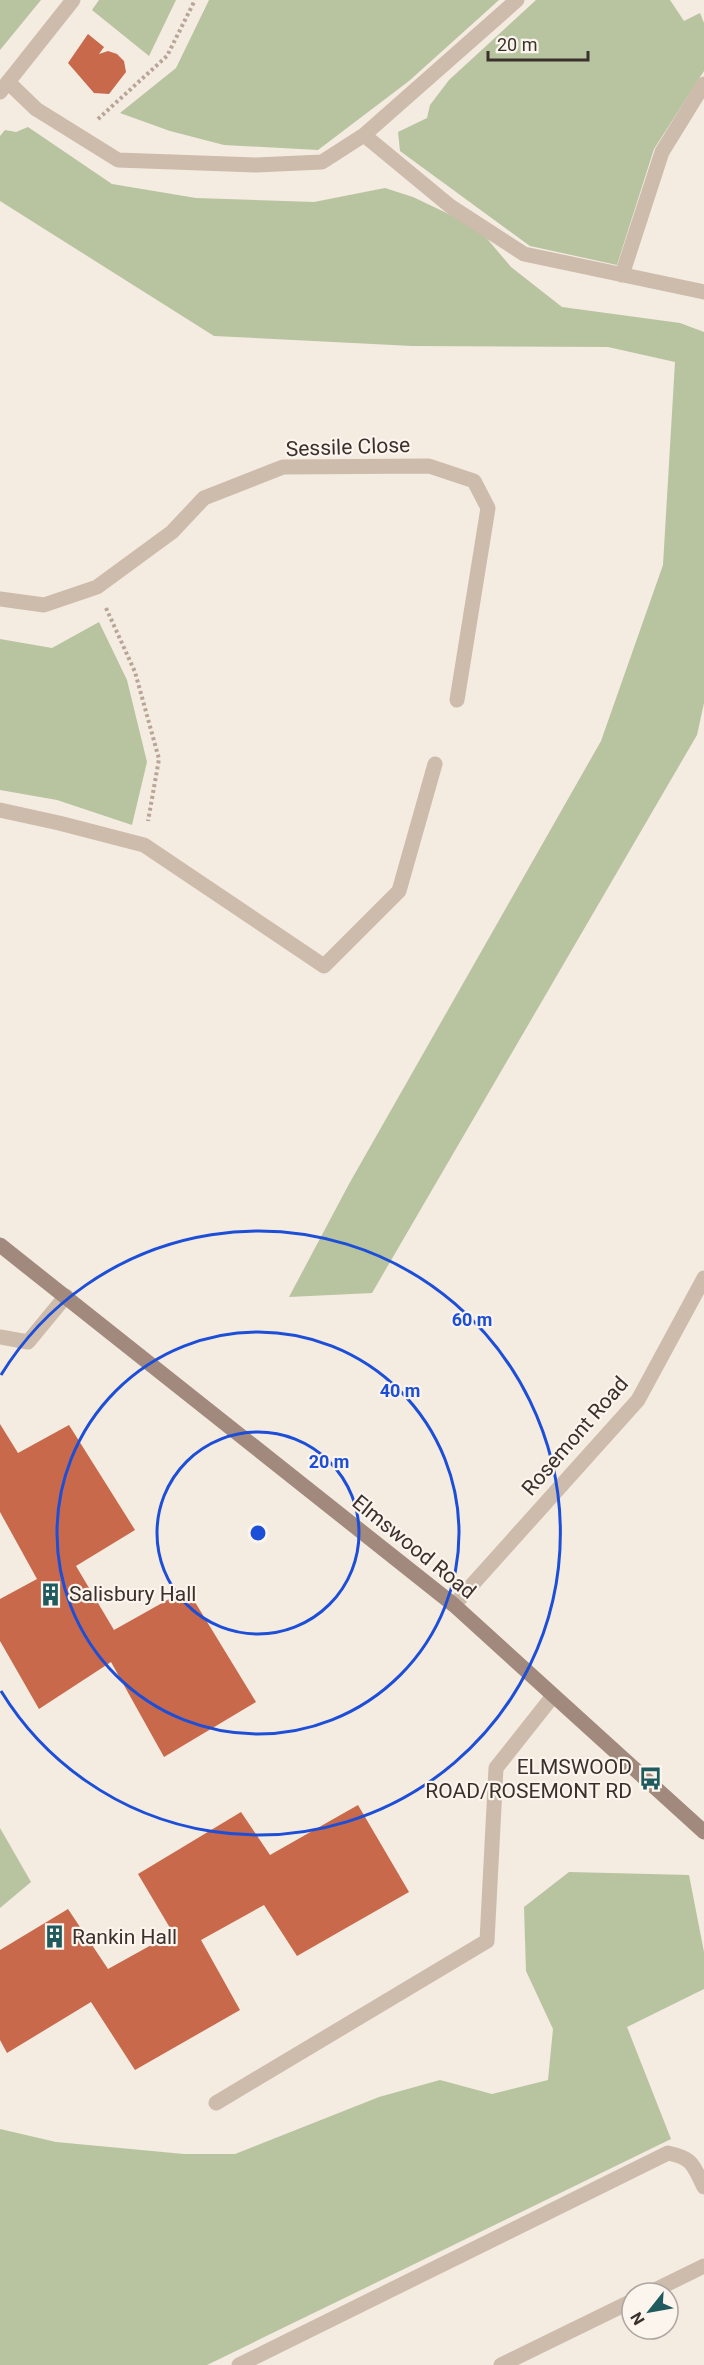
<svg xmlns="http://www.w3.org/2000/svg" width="704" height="2365" viewBox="0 0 704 2365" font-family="Roboto,sans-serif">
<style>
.green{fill:#b8c4a0}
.building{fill:#c8694b}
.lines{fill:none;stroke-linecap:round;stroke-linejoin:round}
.path{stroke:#b9a596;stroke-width:4;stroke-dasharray:3 3;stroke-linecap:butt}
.lane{stroke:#cdbbac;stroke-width:15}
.street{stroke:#cdbbac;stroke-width:15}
.secondary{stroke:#a18a7d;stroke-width:15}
.ring{fill:none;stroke:#1d4ed8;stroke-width:3}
.labels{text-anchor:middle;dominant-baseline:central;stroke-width:4.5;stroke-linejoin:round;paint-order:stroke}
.street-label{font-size:21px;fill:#3b302b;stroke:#fbf5ee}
.poi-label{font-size:21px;fill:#3b302b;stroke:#fbf5ee;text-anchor:start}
.centre{fill:#1d4ed8;stroke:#fbf5ee;stroke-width:3}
.ring-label{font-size:18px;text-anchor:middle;font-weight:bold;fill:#1d4ed8;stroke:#fbf5ee;stroke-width:4.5;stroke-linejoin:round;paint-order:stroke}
</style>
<rect width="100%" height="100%" fill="#f4ebe1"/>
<path class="green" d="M0 0H41L0 50Z
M99 0H176L149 56 92 10Z
M209 0H499L409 81 318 150 224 145 170 131 120 113 176 68Z
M536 0H670L684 21 700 13 704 23V71L654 149 617 265 530 246 400 151 398 132 427 118 430 105 449 80Z
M28 127 112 184 196 198 314 202 385 188 413 197 478 228 511 267 562 307 680 323 704 332V703L697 735 372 1293 289 1297 349 1184 601 741 663 565 675 362 608 347 412 346 214 336 0 201V136L5 130 16 132Z
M99 622 127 680 147 762 132 825 57 800 0 790V639L52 648Z
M0 1828 31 1882 0 1908Z
M569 1872 689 1875 704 1952V1989L627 2027 671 2139 207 2365H0V2129L56 2142 184 2154H235L379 2097 440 2080 492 2094 548 2080 553 2029 526 1971 524 1907Z"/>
<path class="building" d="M88 34 104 47 99 54 108 51 117 54 124 61 126 72 109 94 94 93 68 63Z
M0 1424 18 1453 69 1425 135 1530 76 1566 114 1630 187 1589 256 1702 164 1757 111 1662 39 1709 0 1641V1599L37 1579 0 1512Z
M358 1805 409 1892 297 1956 264 1905 201 1940 240 2010 135 2070 91 2002 7 2053 0 2040V1950L68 1909 108 1969 173 1933 138 1874 241 1812 270 1855Z"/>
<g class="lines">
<path class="path" d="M98 119 167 56 195 0
M106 608 135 672 159 759 148 821"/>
<path class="lane" d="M8 82 36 109 118 160 256 165 322 162 364 135 517 0
M364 135 450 206 524 254 704 292
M622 275 662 152 704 84
M0 1337 28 1342 66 1296
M216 2103 487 1941 496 1768 553 1696
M239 2365 668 2153C693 2158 693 2165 704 2187"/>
<path class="street" d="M0 92 73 0
M0 599 44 605 97 587 172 532 204 498 283 467 429 466 474 481 488 508 457 700
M0 810 59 823 144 845 324 966 399 891 435 764
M454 1605 638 1400 704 1278
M649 2293 704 2266
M501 2365 632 2301"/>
<path class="secondary" d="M0 1245 454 1605 704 1832"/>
</g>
<g class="ring">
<circle cx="258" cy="1533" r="101"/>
<circle cx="258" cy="1533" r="201"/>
<path d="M1 1375A302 302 0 1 1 1 1691"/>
</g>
<defs>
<symbol id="building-bare" viewBox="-9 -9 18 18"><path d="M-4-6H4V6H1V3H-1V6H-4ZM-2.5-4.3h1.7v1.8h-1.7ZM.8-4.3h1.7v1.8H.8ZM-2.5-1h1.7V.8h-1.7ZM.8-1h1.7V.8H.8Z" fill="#1f5a5e" stroke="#fbf5ee" stroke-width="2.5" paint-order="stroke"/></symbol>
<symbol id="bus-bare" viewBox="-9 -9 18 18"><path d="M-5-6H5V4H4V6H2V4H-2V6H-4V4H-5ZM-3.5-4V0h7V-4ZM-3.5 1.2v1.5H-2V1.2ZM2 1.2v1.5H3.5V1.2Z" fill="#1f5a5e" stroke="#fbf5ee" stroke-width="2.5" paint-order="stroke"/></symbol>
</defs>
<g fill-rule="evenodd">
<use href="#building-bare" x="34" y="1578" width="33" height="33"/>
<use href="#bus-bare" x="634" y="1762" width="33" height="33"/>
<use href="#building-bare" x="38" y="1920" width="33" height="33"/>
</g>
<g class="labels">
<g class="street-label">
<text transform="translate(348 447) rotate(-2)">Sessile Close</text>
<text transform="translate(575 1436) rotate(-49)">Rosemont Road</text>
<text transform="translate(414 1547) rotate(39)">Elmswood Road</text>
</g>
<g class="poi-label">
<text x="69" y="1594">Salisbury Hall</text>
<text x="632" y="1767" text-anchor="end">ELMSWOOD<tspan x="632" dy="24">ROAD/ROSEMONT RD</tspan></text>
<text x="72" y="1937">Rankin Hall</text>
</g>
</g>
<circle cx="258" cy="1533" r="9" class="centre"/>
<g class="ring-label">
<text x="472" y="1326">60 m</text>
<text x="400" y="1397">40 m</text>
<text x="329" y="1468">20 m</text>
</g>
<g transform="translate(650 2311) rotate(239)"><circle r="28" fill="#fbf5ee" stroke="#aea6a0" stroke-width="1.5"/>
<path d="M0-4.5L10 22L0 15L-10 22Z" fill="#1f5a5e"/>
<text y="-9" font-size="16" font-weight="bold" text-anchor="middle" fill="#3b302b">N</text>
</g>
<path d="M488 51v9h100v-9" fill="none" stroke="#3b302b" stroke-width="3"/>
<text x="497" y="51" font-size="18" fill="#3b302b" stroke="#fbf5ee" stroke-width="4.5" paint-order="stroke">20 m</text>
</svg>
